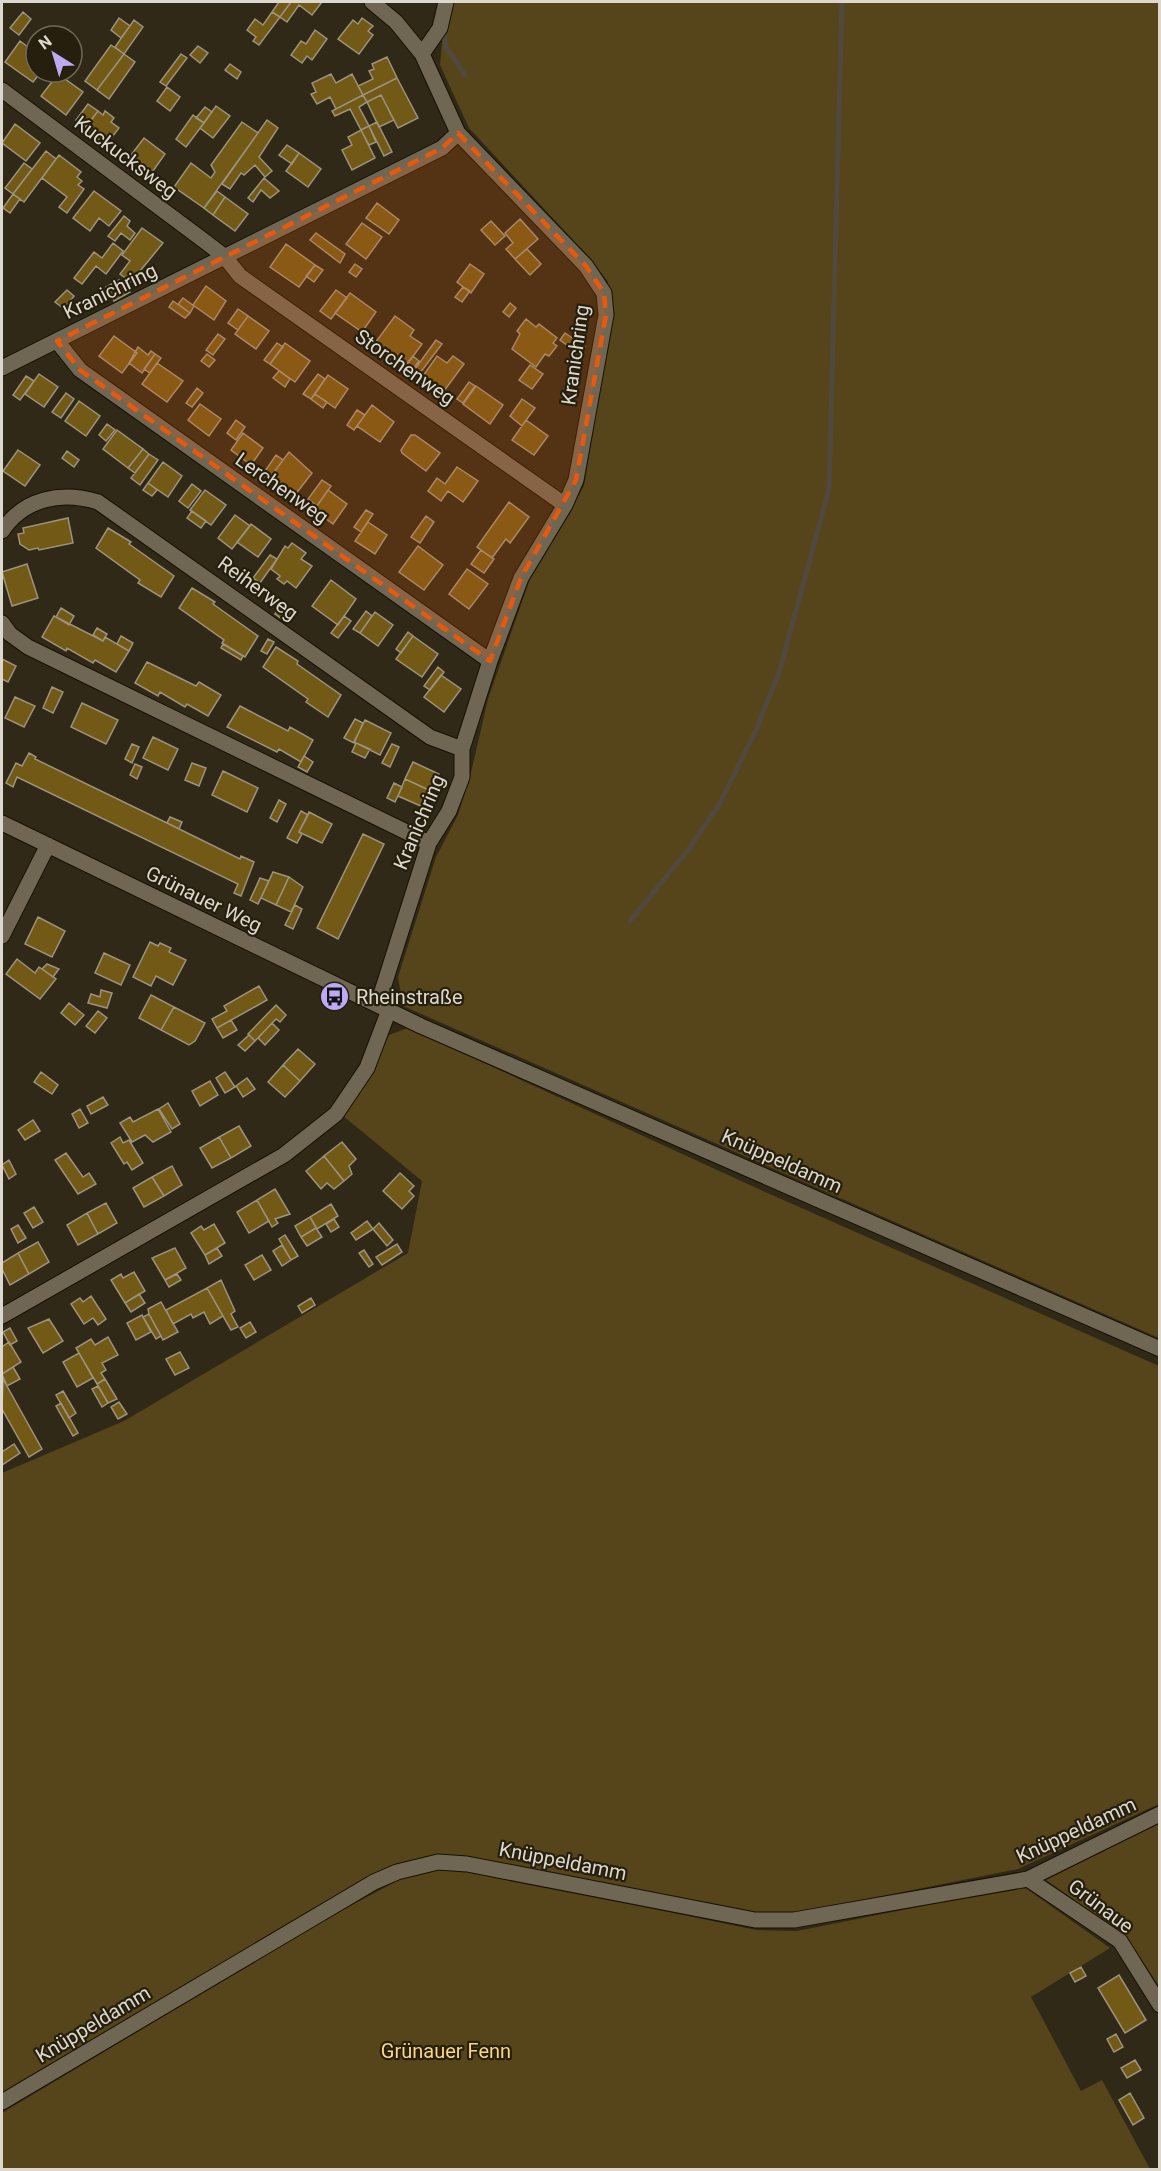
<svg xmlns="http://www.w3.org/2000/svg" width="1161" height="2171" viewBox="0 0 1161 2171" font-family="Roboto,sans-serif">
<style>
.green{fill:#56451a}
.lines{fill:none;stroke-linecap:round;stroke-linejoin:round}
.stream{stroke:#52493e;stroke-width:5}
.building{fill:#735916;stroke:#9c937f;stroke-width:1.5}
.street-casing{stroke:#181103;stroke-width:17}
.street{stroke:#6f6754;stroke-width:15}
.marked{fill:#e8590c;fill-opacity:0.2;stroke:#e8590c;stroke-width:4.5;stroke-dasharray:12 8;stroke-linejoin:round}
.labels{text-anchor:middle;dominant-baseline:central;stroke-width:4.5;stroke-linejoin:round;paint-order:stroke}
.street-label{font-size:20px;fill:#ddd8cd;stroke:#261f0e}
.poi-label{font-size:20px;fill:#ddd8cd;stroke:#261f0e;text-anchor:start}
.park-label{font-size:20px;fill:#fbd580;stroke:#261f0e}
</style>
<rect width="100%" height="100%" fill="#302917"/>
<path class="green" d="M452 2H1159V1338L403 1006 398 977 436 857 458 815 470 777 488 699 530 579 584 486 611 316 608 282 590 258 469 128 440 65 442 43Z
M408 1028 763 1191 1159 1366V1804L1018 1869 792 1914 740 1911 471 1858 370 1877 2 2093V1473L124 1421 408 1253 422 1181 342 1115 373 1070 389 1035Z
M1159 1823V1986L1124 1934 1046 1880Z
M437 1870 475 1872 756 1930 797 1931 1018 1887 1027 1889 1110 1948 1031 1997 1081 2091 1102 2080 1150 2169H2V2113L331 1916 401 1879Z"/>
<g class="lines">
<path class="stream" d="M444 36 446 47 465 75
M630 921 688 850 720 803 756 730 779 673 829 489 842 2"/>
</g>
<path class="building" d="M279 2H291L280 17 272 12Z
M291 2H322L312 15 299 5 287 22 280 17Z
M23 12 31 19 19 35 10 28Z
M272 12 280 17 259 45 253 41 256 37 247 30 255 19 263 25Z
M119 18 130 26 121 38 111 30Z
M362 18 373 26 368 31 373 35 359 54 338 39 353 20 358 24Z
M134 20 143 27 124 54 115 47Z
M315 30 327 39 312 60 307 56 302 63 291 55 301 41 306 44Z
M20 41 36 53V72H41L33 82 5 62Z
M111 45 124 54 97 90 85 81Z
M198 46 208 53 200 63 190 55Z
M124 54 135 62 109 99 97 90Z
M181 54 187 58 166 86 160 82Z
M387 57 397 78 363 95 358 86 373 79 369 71 374 69 372 64Z
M230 64 241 72 237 79 225 70Z
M58 74 83 92 66 115 41 96Z
M331 74 336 83 352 74 363 95 336 109 330 97 317 104 311 94 316 92 312 83Z
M397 78 418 118 398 128 381 95 367 102 363 95Z
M167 87 180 97 170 111 157 101Z
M363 95 367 102 359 107 369 126 361 130 350 109 335 116 332 111Z
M381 95 394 120 379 127 367 102Z
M88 104 98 111 86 127 76 120Z
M216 106 230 116 213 138 200 128Z
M205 107 212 112 204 123 196 118Z
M98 111 103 115 105 111 114 118 111 122 119 128 106 145 84 129Z
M193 115 204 123 186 147 176 139Z
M267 120 278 128 259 157 272 171 265 177 255 165 244 175 241 173 230 189 222 184Z
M242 122 258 133 204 208 174 187 191 163 211 178 215 172 211 165Z
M377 122 392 152 384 156 369 126Z
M15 124 40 143 26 161 2 143Z
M369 126 376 142 369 145 361 130Z
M361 130 375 158 352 170 342 150 352 145 348 137Z
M144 138 165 154 153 171 131 155Z
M287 145 299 153 292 164 279 155Z
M46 151 56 159 24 202 13 194Z
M299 153 321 169 308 187 286 171Z
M59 155 81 172 77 177 82 181 78 185 84 189 67 213 59 207 67 197 42 178Z
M24 163 32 169 13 194 5 188Z
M264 178 279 191 270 198 261 190 253 202 248 198Z
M94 191 121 211 109 226 99 218 90 231 73 218Z
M217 191 225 197 213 215 204 208Z
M13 194 20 199 10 213 3 208Z
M225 197 248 214 235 231 213 215Z
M377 203 399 220 389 234 366 218Z
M124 216 130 221 127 226 135 233 130 240 121 233 115 241 108 236Z
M520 219 538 239 515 259 506 249 513 243 505 233Z
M491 221 505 236 495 245 481 230Z
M362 223 382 237 366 259 346 244Z
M142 228 163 243 131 282 120 274 130 261 122 255Z
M316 233 345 254 340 263 310 240Z
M113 243 123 251 106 274 96 266 82 284 74 278 94 252 102 258Z
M286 244 315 265 299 287 270 267Z
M527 249 541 264 530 275 515 259Z
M355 264 362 269 356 277 349 272Z
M470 264 484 274 471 293 457 282Z
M315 265 323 270 314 282 306 276Z
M119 280 130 292 114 301 106 287Z
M206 286 226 301 214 320 193 305Z
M463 287 470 291 462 302 455 297Z
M67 290 74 296 64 309 55 302Z
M336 290 347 298 331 319 320 311Z
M350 293 376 312 362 332 335 313Z
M183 298 194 306 190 313 178 304Z
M173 301 190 313 185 318 169 307Z
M510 303 516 308 509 317 503 312Z
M238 309 248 316 238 330 228 323Z
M248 316 269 331 256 349 235 334Z
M395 316 414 330 410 336 422 344 406 366 375 343Z
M526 319 536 327 539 324 557 338 553 343 557 346 549 356 545 354 536 367 512 349 520 334 517 331Z
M565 333 585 347 579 354 560 340Z
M218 334 225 339 213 355 206 350Z
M114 336 137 353 122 373 99 356Z
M436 340 442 344 420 373 415 369Z
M277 343 283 347 270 364 264 360Z
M285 343 310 361 295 382 270 364Z
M138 347 148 355 151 351 155 354 142 373 129 363Z
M155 354 161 358 150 373 144 369Z
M207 354 215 360 209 367 201 361Z
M413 356 419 361 410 373 403 368Z
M437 356 447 363 453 356 464 364 444 391 423 376Z
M157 363 183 381 167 402 142 384Z
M530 365 543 374 532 389 519 380Z
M279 371 290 379 285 387 273 378Z
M39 374 58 387 44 407 25 394Z
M318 374 325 379 311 399 303 394Z
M328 375 348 389 335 408 315 394Z
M26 376 34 381 20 400 13 395Z
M469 382 475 386 463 403 457 399Z
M476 386 503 405 490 424 463 404Z
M197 388 203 393 192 407 186 403Z
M66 393 74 399 61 418 52 412Z
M315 394 327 402 323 408 311 399Z
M522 399 535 408 522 426 510 416Z
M79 401 100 416 86 436 65 421Z
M200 404 221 419 209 436 188 420Z
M372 405 394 422 380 442 357 426Z
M357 410 365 415 354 430 347 425Z
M236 420 245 427 236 440 227 433Z
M526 420 548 436 534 455 512 440Z
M107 424 115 430 106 441 99 435Z
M117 430 143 449 128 468 103 449Z
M243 433 263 448 251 465 231 450Z
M411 435H415L440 453 426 471 402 453 401 450Z
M143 449 149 454 135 473 128 468Z
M18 450 40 465 25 486 3 471Z
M67 451 79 460 74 467 62 458Z
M289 452 312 473 295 495 271 476Z
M149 454 158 460 140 485 131 478Z
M276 455 283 460 269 479 263 474Z
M163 462 182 476 168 497 148 483Z
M457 467 478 481 463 502 448 491 441 501 428 491 437 478 445 484Z
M322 480 331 486 317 506 308 499Z
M148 483 157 490 152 496 143 490Z
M192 484 201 491 188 508 179 501Z
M205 490 226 505 211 525 190 510Z
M328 490 347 504 333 524 314 510Z
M509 502 529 517 510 543 506 539 492 558 477 547Z
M366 510 373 514 361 532 354 527Z
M192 511 206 521 201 528 187 518Z
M235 515 250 526 232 549 218 538Z
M426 516 434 522 420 543 411 537Z
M68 518 73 543 39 550 38 548 29 550 20 544 18 534 24 533 23 528Z
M368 522 387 535 375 554 355 541Z
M251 524 271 539 258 557 237 542Z
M108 528 131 542 129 544 174 576 161 597 138 583 140 580 96 548Z
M292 543 306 553 301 559 312 566 296 588 287 581 284 584 277 579 280 576 271 569 285 546 288 548Z
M418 546 443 565 424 590 399 572Z
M481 550 494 559 484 573 471 564Z
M270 555 277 559 260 583 253 578Z
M27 564 38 598 12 606 2 572Z
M467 569 488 584 469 609 449 594Z
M331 580 356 599 338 625 312 606Z
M192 588 215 602 213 604 258 636 245 657 222 643 224 640 179 608Z
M281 604 292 613 286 622 275 614Z
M61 608 74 616 69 625 56 617Z
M366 611 372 616 360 633 353 629Z
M375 612 393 625 378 646 360 633Z
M54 616 103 641 105 637 129 651 116 672 95 660 93 663 67 648 66 651 42 637Z
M344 616 351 621 338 638 331 633Z
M97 628 107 634 103 641 93 635Z
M408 632 413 636 401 653 396 649Z
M121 636 133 643 129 651 117 644Z
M413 636 438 654 422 677 396 659Z
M268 639 274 642 267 654 261 651Z
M223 644 243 656 241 660 221 648Z
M276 647 298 661 297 664 341 695 328 717 306 702 308 699 263 667Z
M2 659 16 666 8 682 2 679Z
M147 662 196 686 199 682 221 695 208 716 187 704 185 707 160 692 158 696 135 683Z
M438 667 444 672 430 690 424 686Z
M441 675 461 689 444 712 424 697Z
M52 687 63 692 53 713 43 708Z
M15 697 35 706 24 727 5 718Z
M82 703 118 720 106 744 71 727Z
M240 706 288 731 290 727 313 740 301 762 279 749 277 752 227 727Z
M355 719 363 723 354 743 344 738Z
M365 720 391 733 380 755 354 742Z
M153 737 178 749 168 770 143 758Z
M356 743 370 749 365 758 352 752Z
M132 744 139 747 132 763 125 759Z
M392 744 399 747 390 767 382 763Z
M29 753 36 757 35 759 167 823 240 859 241 856 254 862 241 896 234 893 238 884 17 777 13 787 6 783 16 763 22 766Z
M304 756 313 762 307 772 298 767Z
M413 762 439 774 431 791 405 779Z
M192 763 206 768 199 786 185 780Z
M135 764 142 767 137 779 130 775Z
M223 771 258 788 247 812 212 795Z
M405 779 431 791 423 807 398 796Z
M394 783 402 787 395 802 387 798Z
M279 800 286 804 277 822 270 818Z
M301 811 308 815 299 832 302 834 297 843 287 838Z
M309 812 332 824 322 843 299 832Z
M170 817 182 822 179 829 167 823Z
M363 834 384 844 338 939 317 928Z
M273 872 289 877 276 905 261 898Z
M289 877 303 887 291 912 276 905Z
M260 878 269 881 258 904 250 900Z
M295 905 302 909 293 929 285 925Z
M38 917 65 931 52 957 25 944Z
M150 942 158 946 160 943 171 948 169 952 186 960 173 985 156 976 151 986 133 977Z
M104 953 130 965 121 985 95 973Z
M17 959 35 973 39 967 56 979 40 999 6 974Z
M47 964 59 969 53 977 42 969Z
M259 986 267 1000 217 1028 212 1019 227 1011 224 1006Z
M101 990 112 993 107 1008 88 1003 91 994 100 997Z
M151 995 174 1007 161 1030 139 1018Z
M69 1003 84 1015 75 1025 61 1013Z
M276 1005 286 1015 280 1022 276 1019 255 1041 248 1034Z
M174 1007 205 1023 195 1041 189 1045 161 1030Z
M98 1011 107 1018 95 1033 86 1026Z
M231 1020 237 1030 223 1038 217 1028Z
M272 1023 279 1030 265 1045 258 1038Z
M249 1035 255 1041 245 1051 238 1045Z
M298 1049 315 1064 300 1081 283 1065Z
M283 1065 300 1081 285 1097 268 1082Z
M41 1072 58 1085 52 1094 34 1082Z
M225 1072 235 1087 225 1093 216 1078Z
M247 1078 255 1089 243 1097 236 1086Z
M210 1081 218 1095 200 1106 192 1091Z
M103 1097 108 1105 91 1114 87 1106Z
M168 1103 180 1124 172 1129 159 1109Z
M80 1109 88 1123 79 1128 72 1114Z
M158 1109 171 1132 153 1142 145 1135 132 1142 120 1123 130 1117 133 1122Z
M33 1120 40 1131 25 1140 18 1130Z
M239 1126 251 1146 231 1158 219 1137Z
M120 1137 123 1143 129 1140 143 1163 132 1170 127 1162 124 1164 111 1143Z
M219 1137 231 1158 212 1168 200 1148Z
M342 1142 356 1159 349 1166 352 1174 344 1181 324 1156Z
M66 1153 83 1177 89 1173 96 1184 78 1194 55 1160Z
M324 1156 344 1181 334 1189 327 1183 321 1189 306 1171Z
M9 1160 16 1174 9 1179 2 1165Z
M172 1166 182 1185 164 1196 152 1177Z
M400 1173 414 1186 409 1191 414 1196 402 1209 383 1191Z
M152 1177 164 1196 144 1207 133 1188Z
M275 1189 290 1214 275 1219 278 1223 272 1227 257 1200Z
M257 1200 269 1221 249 1233 237 1212Z
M106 1203 117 1223 98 1234 87 1213Z
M331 1204 338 1216 317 1229 310 1217Z
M34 1207 43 1222 33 1228 24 1213Z
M87 1213 98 1234 78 1245 67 1225Z
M310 1217 316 1228 301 1237 295 1226Z
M334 1219 339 1227 331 1232 326 1224Z
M367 1221 373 1229 356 1240 351 1233Z
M379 1223 393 1240 387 1246 373 1229Z
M214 1224 225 1243 205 1255 191 1233 201 1226 204 1230Z
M18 1225 26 1238 18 1243 11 1229Z
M316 1228 322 1237 307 1246 301 1237Z
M285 1235 298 1256 291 1260 279 1239Z
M38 1242 49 1262 29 1274 18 1253Z
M397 1244 402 1252 382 1265 376 1257Z
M282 1245 291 1260 282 1266 273 1251Z
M175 1248 186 1268 165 1280 152 1258Z
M217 1248 222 1256 209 1264 205 1255Z
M364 1250 373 1264 369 1267 359 1253Z
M18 1253 29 1274 10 1285 2 1269V1263Z
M262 1255 271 1270 254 1280 245 1265Z
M134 1272 145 1291 125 1303 111 1280 121 1274 123 1278Z
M177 1274 181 1280 169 1287 165 1280Z
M221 1280 235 1311 231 1314 238 1327 231 1330 207 1288Z
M207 1288 223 1316 210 1324 204 1312 193 1318 191 1314 173 1324 166 1310Z
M139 1294 145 1303 131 1312 125 1303Z
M91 1296 106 1319 98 1325 93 1318 84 1324 71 1304 80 1298 83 1302Z
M311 1298 315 1305 302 1313 298 1306Z
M161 1302 178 1332 163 1340 149 1314 148 1309Z
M149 1314 161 1336 156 1339 143 1317Z
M142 1315 151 1332 136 1340 127 1323Z
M49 1319 63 1341 43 1353 28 1328Z
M250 1322 256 1332 246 1338 240 1328Z
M10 1328 17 1341 10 1345 3 1332Z
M108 1337 118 1355 102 1363 106 1370 101 1373 105 1379 97 1384 76 1348 91 1339 95 1345Z
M9 1342 21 1362 2 1374V1347Z
M180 1352 189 1368 175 1375 166 1359Z
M79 1353 93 1378 77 1387 63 1362Z
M13 1367 20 1379 7 1386 2 1374Z
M3 1379 42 1449 29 1457 2 1409Z
M105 1379 117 1399 108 1403 97 1384Z
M98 1386 108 1403 102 1407 92 1389Z
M63 1391 76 1413 69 1418 56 1395Z
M119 1402 127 1414 118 1419 111 1407Z
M61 1403 78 1433 73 1436 56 1406Z
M14 1444 20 1453 2 1465V1452Z
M1081 1967 1086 1976 1075 1982 1070 1973Z
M1119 1975 1146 2020 1125 2033 1098 1988Z
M1116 2034 1123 2047 1114 2052 1107 2039Z
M1135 2060 1141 2070 1127 2078 1121 2068Z
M1130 2093 1144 2118 1133 2125 1119 2100Z"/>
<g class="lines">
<defs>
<path id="street" d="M372 2 396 22 422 54 458 133 586 266 604 293 606 315 576 480 565 505 521 578 490 661 462 749V777L449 811 429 843 378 1004
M422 54 440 28 446 2
M2 90 207 243 225 257 240 276 565 505
M57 341 80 370 490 661
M2 368 442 148 458 133
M2 531C24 498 61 491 98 502L430 737 462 749
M2 623 10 634 28 647 429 843
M2 823 421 1026 1160 1349
M2 936 48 845
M2 1316 284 1155 336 1114 367 1068 389 1010
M1028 1879 1120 1941 1160 2005
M2 2102 374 1882 397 1872 438 1862 467 1864 755 1920H794L1028 1879 1160 1814"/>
</defs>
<use href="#street" class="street-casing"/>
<use href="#street" class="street"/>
</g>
<path class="marked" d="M458 133 586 266 604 293 606 315 576 480 521 578 490 661 80 370 57 341 442 148Z"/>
<defs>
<symbol id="bus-disc" viewBox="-11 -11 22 22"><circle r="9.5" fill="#bea9f5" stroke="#261f0e"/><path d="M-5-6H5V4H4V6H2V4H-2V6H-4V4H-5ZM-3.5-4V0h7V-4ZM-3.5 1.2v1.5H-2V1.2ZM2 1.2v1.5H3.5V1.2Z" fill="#111"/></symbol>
</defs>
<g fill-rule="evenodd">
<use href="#bus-disc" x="318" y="980" width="33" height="33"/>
</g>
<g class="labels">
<g class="street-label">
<text transform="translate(126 157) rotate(37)">Kuckucksweg</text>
<text transform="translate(110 291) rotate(-26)">Kranichring</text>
<text transform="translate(575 355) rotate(-82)">Kranichring</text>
<text transform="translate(405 367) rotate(35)">Storchenweg</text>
<text transform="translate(282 488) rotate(35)">Lerchenweg</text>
<text transform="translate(258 588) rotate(36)">Reiherweg</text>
<text transform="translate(419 822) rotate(-67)">Kranichring</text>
<text transform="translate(204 899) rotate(26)">Grünauer Weg</text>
<text transform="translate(782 1161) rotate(24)">Knüppeldamm</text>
<text transform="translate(1076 1830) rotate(-25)">Knüppeldamm</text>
<text transform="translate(563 1861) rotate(11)">Knüppeldamm</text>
<text transform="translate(1101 1906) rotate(37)">Grünaue</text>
<text transform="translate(93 2024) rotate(-31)">Knüppeldamm</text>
</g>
<g class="poi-label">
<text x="356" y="997">Rheinstraße</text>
</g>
<g class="park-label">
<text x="446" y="2051">Grünauer Fenn</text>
</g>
</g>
<rect width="1161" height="2171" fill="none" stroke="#ddd8cd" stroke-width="6"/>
<g transform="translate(54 54) rotate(323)"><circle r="28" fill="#261f0e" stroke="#6f695a" stroke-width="1.5"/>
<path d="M0-4.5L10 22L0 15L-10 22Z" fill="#bea9f5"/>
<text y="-9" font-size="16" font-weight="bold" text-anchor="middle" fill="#ddd8cd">N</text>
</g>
</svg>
